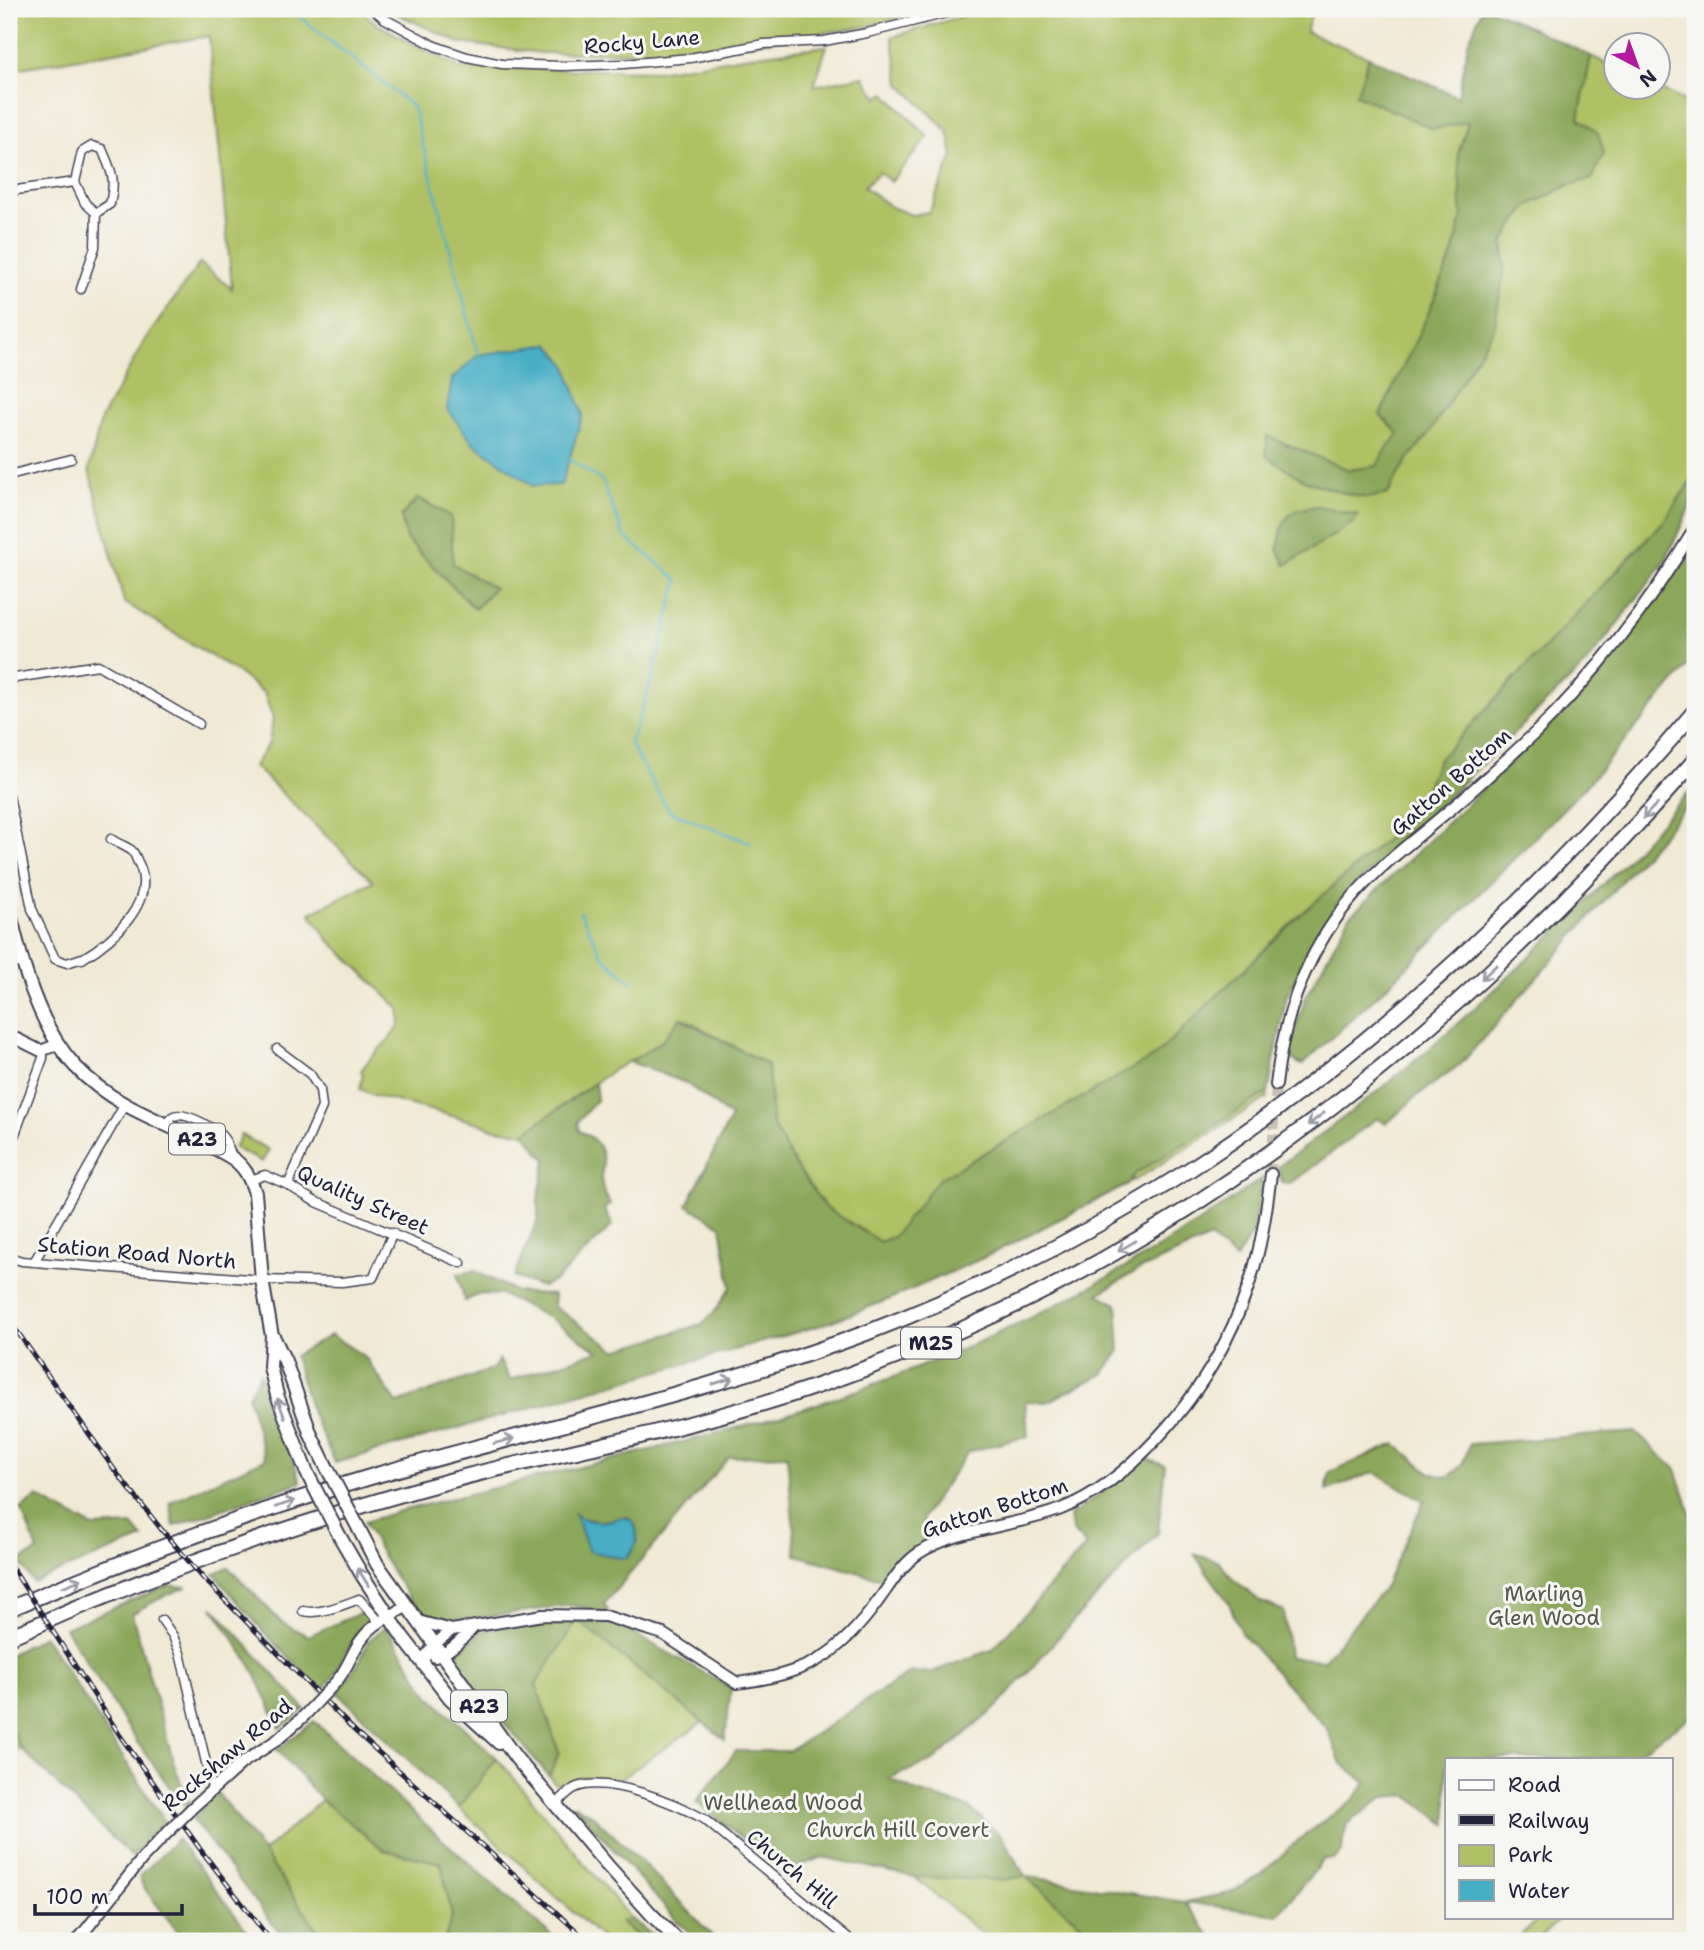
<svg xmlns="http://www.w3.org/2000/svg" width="1704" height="1950" viewBox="0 0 1704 1950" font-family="'Shantell Sans',sans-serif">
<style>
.green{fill:#afc164;stroke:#687250;stroke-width:2}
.forest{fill:#8ba75a;stroke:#56644a;stroke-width:2;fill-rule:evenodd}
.water{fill:#46aec5;stroke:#346880;stroke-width:2}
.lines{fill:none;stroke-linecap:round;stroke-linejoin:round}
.stream{stroke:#46aec5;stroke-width:2.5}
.secondary-tunnel{stroke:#c7c1b5;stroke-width:10;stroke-dasharray:10 5;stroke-linecap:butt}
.street-casing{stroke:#414052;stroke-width:11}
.secondary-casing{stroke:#414052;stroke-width:14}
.primary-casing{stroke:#414052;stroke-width:16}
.highway-casing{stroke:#414052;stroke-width:18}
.street{stroke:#fff;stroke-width:8}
.secondary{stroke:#fff;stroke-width:10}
.primary{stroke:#fff;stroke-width:12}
.highway{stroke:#fff;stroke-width:14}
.rail-casing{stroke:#22223b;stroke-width:5}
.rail{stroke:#f6f6f2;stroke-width:2.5;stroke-dasharray:8;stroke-linecap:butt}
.secondary-bridge-casing{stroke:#414052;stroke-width:14;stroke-linecap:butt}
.primary-bridge-casing{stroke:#414052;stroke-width:16;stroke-linecap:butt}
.secondary-bridge{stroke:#fff;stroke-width:10}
.primary-bridge{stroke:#fff;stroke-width:12}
.oneway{stroke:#9c9ca7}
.labels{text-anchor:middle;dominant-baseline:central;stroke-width:6;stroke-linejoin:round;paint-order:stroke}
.shield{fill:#f6f6f2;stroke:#626272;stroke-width:2}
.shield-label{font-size:19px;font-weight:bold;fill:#22223b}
.street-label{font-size:21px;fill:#22223b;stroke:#f6f6f2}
.park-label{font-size:21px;fill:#535a49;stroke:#f6f6f2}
</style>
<rect width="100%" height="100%" fill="#f6f6f2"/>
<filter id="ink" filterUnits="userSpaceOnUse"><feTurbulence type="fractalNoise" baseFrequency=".0143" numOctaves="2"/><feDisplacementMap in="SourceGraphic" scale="14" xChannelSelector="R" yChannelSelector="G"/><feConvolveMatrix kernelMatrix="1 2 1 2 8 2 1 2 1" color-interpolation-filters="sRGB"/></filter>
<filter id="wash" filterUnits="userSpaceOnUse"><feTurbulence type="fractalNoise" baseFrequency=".00686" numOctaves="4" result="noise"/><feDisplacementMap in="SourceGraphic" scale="28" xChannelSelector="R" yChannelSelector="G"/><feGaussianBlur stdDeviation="1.57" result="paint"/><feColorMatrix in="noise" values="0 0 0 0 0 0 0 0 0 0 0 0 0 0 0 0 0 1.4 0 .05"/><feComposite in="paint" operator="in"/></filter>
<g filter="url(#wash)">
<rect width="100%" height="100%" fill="#f0e9d4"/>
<path class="green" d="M9 9H359L380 26 460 68 657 71 756 55 827 46 814 86 863 76 878 98 885 93 928 137 891 182 879 172 864 187 891 207 912 215 929 212 953 156 948 131 900 84 892 37 986 9H1025L1148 15 1192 9H1313L1306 32 1369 57 1357 95 1468 122 1521 172 1591 56 1616 68V88H1657L1695 106V496L1664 563 1585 665 1336 905 1287 994 1267 1098 1135 1180 873 1249 880 1242 825 1207 775 1166 768 1065 685 1019 680 1018 662 1041 654 1048 613 1070 524 1133 490 1128 479 1123 373 1095 360 1089 363 1074 361 1071C370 1055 394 1038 399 1025 401 1020 400 1014 399 1008L328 939 310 913 373 881 254 766 269 743 273 719 264 693 237 672 124 602 89 470 101 419 145 340 200 263 232 289 209 36 9 70Z
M387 9H930L870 26 699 51 542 53 460 43Z
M241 1135 269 1150 262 1162 234 1148Z
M577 1619 703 1722 617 1781 581 1776 560 1789 549 1776 559 1753 536 1684Z
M9 1725 20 1748 9 1759Z
M497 1758 631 1919 622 1923 643 1941H605L459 1808Z
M322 1800 384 1850 441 1863 452 1917 444 1941H325L263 1852Z
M1025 1876 1100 1941H991L914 1877Z
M1541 1917H1563L1535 1941H1514Z"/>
<path class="forest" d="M1482 9H1491L1591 56 1579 118 1598 133 1604 153 1592 179 1569 185 1528 206 1513 226 1503 243 1505 265 1494 329 1427 437 1408 459 1393 483 1388 494 1366 498 1337 491 1306 481 1266 456 1267 436 1349 470 1377 466 1383 454 1399 434 1380 415 1425 321 1454 251 1462 216 1458 154 1468 122 1433 129 1356 95 1369 57 1458 97 1468 43Z
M1695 475V496L1664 563 1585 665 1336 905 1287 994 1268 1092 1135 1174 1127 1185 985 1257 885 1301 822 1325 335 1463 311 1411 294 1356 331 1335 365 1357 397 1403 493 1369 499 1359 510 1380 598 1351 548 1317 502 1295 479 1294 465 1301 457 1274 475 1271 517 1292 554 1295 553 1306 616 1350 702 1324 716 1310 731 1287 721 1226 687 1205 731 1117 686 1083 630 1062 662 1041 680 1018 768 1065 772 1123 791 1158 825 1207 880 1242 893 1237 939 1179 1156 1055 1298 917 1415 814 1438 760 1663 522Z
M418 498 451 516 453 564 494 588 475 609 406 539 401 516Z
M1318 506 1359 515 1353 523 1286 565 1278 550C1283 519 1285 509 1318 506Z
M1695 542V658L1586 786 1397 977 1302 1065 1287 1056 1306 996 1350 916 1600 677 1683 564Z
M1695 785V796L1662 835 1460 1065 1418 1095 1386 1124 1377 1118 1290 1184 1282 1183 1278 1167 1368 1099 1428 1050 1511 975 1616 872Z
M595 1083 597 1099 578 1122 579 1131C595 1137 603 1147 603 1165 603 1169 601 1173 601 1177 601 1187 605 1195 610 1204L604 1209 613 1225 556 1280 542 1287 514 1277 538 1219V1200L546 1160 524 1133Z
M1262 1178 1253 1232 1236 1259 1210 1238 1137 1271 1098 1294 1117 1304 1120 1351 1103 1374 1047 1402 1025 1401 1028 1436 968 1452 923 1517V1542L885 1580 796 1555 787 1455 729 1457 604 1604 610 1614 571 1605 455 1621 440 1618 422 1617 387 1564 364 1522 400 1511C480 1491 561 1472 642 1452 707 1436 772 1420 835 1398 988 1346 1133 1273 1262 1178ZM575 1515C595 1524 604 1522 625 1517L589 1551Z
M260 1374 301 1482 174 1526 170 1502 265 1459 248 1396Z
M1635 1432 1676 1469 1695 1526V1714L1628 1759H1447V1824L1406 1795 1384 1797 1347 1824 1343 1840 1342 1852 1334 1859H1324L1278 1915 1185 1902 1214 1941H1163L1151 1930 1138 1941H1100L1025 1876 1003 1880 914 1877 823 1857 785 1871 696 1802 736 1751H789L909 1673 932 1672 992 1650 1086 1546 1072 1530 1070 1516 1128 1473 1142 1454 1151 1461 1165 1465 1158 1533 1073 1621 998 1706 933 1761 889 1778 917 1792 970 1808 1003 1838 1025 1876 1184 1902 1230 1893 1261 1874 1302 1837 1354 1799 1366 1783 1341 1763 1327 1729 1241 1633 1229 1603 1194 1554 1218 1561 1233 1579 1261 1602 1284 1611 1289 1657 1324 1660 1383 1590 1424 1501 1374 1472 1326 1491 1330 1472 1395 1444 1432 1474 1448 1477 1462 1465 1470 1444Z
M37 1497 93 1527 132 1525 143 1538 33 1582 19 1561 38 1551 21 1509Z
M228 1567 281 1622 308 1636 365 1611 370 1622 354 1638 330 1682 322 1691 262 1630 214 1574Z
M169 1585 187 1587 166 1595 132 1614 176 1771 190 1804H182L139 1745 65 1628Z
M212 1606 305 1709 280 1728 252 1667Z
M570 1615 620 1626 731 1688 725 1740 577 1620 536 1684 559 1753 549 1776 449 1657 467 1645 480 1632 504 1626Z
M386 1626 429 1696 497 1758 459 1808 338 1693 360 1660 368 1641Z
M44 1636 165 1822 132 1857 20 1748 9 1725V1655Z
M314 1721 437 1835 558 1941H444L452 1917 441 1863 384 1850 322 1800 277 1750Z
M216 1791 263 1852 325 1941H286L193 1820Z
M573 1804 592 1815 651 1871 717 1941H698L677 1921Z
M177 1839 255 1941H185L144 1888 139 1877Z
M631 1919 660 1941H643L621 1922Z"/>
<path class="water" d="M549 344 566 364 583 415 561 485 533 486 473 443 447 409 452 379 478 355Z
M575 1514C587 1522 598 1523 613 1520 617 1519 620 1517 624 1517 639 1519 639 1541 633 1550 631 1554 628 1556 625 1559L589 1551Z"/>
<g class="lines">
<path class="stream" d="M290 9 413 107 478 355
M569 459 602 481 624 536 678 580 653 676 630 744 669 811 750 843
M580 912 603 957 632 982"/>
</g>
</g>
<g filter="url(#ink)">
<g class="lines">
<path class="secondary-tunnel" d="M1271 1174 1276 1085"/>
<defs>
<path id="street" d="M373 9 385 19 435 46 467 57 502 64 563 66 624 64 690 58 764 44 824 41 867 33 963 9
M92 146 102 149C112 173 116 177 110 204L96 213 85 203 75 182 82 152Z
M9 191 75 182
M81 289 95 247 96 213
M9 475 71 459
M9 679 98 665 199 724
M9 796 32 909 55 959 67 963 82 958
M82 959C112 941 157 903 139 864 136 859 135 853 131 850 125 846 117 843 111 839
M9 962 23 964
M277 1049 310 1074 320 1090 322 1107 288 1185
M166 1124C167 1123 173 1117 174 1116 185 1111 219 1130 225 1140 228 1145 230 1151 232 1157
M9 1150 43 1058V1050
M251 1180 265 1175 288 1185 314 1201 461 1263
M9 1257 22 1261 262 1280 342 1282 373 1278 393 1233
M34 1262 125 1104
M303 1611C319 1615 343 1605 359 1599L380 1622
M162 1620 173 1636 180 1653 212 1788
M556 1805C562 1798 569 1790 577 1787 610 1776 675 1803 704 1819L851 1941"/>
<path id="secondary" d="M9 1035 39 1050H43L59 1044
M1276 1085C1283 1022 1301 965 1340 913 1366 876 1406 847 1440 818 1473 791 1504 762 1535 733 1598 672 1650 603 1695 528
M418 1621 452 1630
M435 1657C451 1652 463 1638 474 1627
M422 1661 435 1644 452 1630 543 1615 605 1616 663 1634 737 1683C804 1675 838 1657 878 1601 890 1585 902 1564 919 1553 956 1529 1018 1526 1061 1509 1128 1483 1193 1405 1225 1342 1237 1319 1247 1293 1254 1268 1263 1237 1267 1205 1271 1174
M334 1684C348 1670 350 1655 361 1640 372 1624 391 1615 408 1606
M192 1808 242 1763 277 1740 303 1717
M77 1941 142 1859 163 1837"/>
<path id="primary" d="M9 909C21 961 38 1026 75 1066 90 1082 108 1095 126 1105 161 1124 199 1138 232 1158 245 1167 250 1178 255 1193L262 1280 272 1336 270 1367 277 1395 306 1471
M273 1336 285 1361 311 1435 325 1464
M359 1529 377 1564 516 1758 607 1865 652 1915 678 1941
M340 1537 362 1575 402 1636 450 1698 499 1743"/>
<path id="highway" d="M9 1609C129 1558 251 1512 377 1475 540 1428 706 1393 866 1333 978 1290 1087 1235 1189 1170 1380 1046 1548 884 1695 711
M9 1637C151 1574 299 1521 449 1481 502 1466 557 1456 611 1443 680 1427 750 1409 817 1386 915 1352 1011 1311 1102 1260 1328 1133 1525 954 1695 760"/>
</defs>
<use href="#street" class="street-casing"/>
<use href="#secondary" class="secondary-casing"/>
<use href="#primary" class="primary-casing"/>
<use href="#highway" class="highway-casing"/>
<use href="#street" class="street"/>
<use href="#secondary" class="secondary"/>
<use href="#primary" class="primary"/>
<use href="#highway" class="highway"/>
<defs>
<path id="rail" d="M9 1320 116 1472 161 1529 204 1579 356 1732 588 1941
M9 1563 121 1737 200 1849 271 1941"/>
</defs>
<use href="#rail" class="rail-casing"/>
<use href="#rail" class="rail"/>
<defs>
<path id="secondary-bridge" d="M303 1717 334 1684
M163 1837 192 1808"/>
<path id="primary-bridge" d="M325 1464 359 1529
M306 1471 340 1537"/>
</defs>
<use href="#secondary-bridge" class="secondary-bridge-casing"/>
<use href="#primary-bridge" class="primary-bridge-casing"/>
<use href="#secondary-bridge" class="secondary-bridge"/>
<use href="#primary-bridge" class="primary-bridge"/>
</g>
<defs><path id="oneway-shaft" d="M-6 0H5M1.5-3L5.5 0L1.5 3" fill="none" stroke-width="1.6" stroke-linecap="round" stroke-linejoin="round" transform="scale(1.75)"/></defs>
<g class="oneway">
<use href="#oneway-shaft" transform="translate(1650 811) rotate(133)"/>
<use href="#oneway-shaft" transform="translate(1489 972) rotate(137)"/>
<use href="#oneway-shaft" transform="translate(1316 1119) rotate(142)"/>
<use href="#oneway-shaft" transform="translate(1127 1246) rotate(150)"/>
<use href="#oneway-shaft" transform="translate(723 1381) rotate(-17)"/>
<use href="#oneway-shaft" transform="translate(281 1408) rotate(-111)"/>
<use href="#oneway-shaft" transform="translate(504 1441) rotate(-15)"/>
<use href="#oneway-shaft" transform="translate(285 1504) rotate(-18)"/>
<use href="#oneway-shaft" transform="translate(363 1577) rotate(-122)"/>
<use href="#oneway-shaft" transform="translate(72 1583) rotate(-22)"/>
</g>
</g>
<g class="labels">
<g class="shield">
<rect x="169" y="1123.5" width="56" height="31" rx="5"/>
<rect x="901" y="1327.5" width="60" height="31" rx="5"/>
<rect x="451" y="1690.5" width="56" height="31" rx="5"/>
</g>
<g class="shield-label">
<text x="197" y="1139">A23</text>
<text x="931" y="1343">M25</text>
<text x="479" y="1706">A23</text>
</g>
<g class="street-label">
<text transform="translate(642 42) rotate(-5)">Rocky Lane</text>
<text transform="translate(1451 782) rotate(-41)">Gatton Bottom</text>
<text transform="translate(363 1200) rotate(24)">Quality Street</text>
<text transform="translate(137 1253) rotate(5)">Station Road North</text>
<text transform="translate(995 1508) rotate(-18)">Gatton Bottom</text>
<text transform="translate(227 1755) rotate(-40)">Rockshaw Road</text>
<text transform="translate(792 1869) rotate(40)">Church Hill</text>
</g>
<g class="park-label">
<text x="1544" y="1594">Marling<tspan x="1544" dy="24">Glen Wood</tspan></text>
<text x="783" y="1803">Wellhead Wood</text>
<text x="898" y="1830">Church Hill Covert</text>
</g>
</g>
<rect width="1704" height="1950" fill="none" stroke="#f6f6f2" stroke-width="35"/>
<rect x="1445" y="1758" width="228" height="161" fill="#f6f6f2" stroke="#a1a1a9" stroke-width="2"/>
<rect x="1459" y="1780" width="35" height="10" fill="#ffffff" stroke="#a1a1a9" stroke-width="2"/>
<text x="1508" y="1792" font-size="21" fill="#22223b">Road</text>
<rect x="1459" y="1815" width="35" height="10" fill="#22223b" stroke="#a1a1a9" stroke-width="2"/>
<text x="1508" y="1828" font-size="21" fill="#22223b">Railway</text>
<rect x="1459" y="1845" width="35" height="21" fill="#afc164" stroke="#a1a1a9" stroke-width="2"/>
<text x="1508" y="1862" font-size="21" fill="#22223b">Park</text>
<rect x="1459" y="1880" width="35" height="21" fill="#46aec5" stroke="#a1a1a9" stroke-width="2"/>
<text x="1508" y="1898" font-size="21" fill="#22223b">Water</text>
<g transform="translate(1637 66) rotate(139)"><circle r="33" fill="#f6f6f2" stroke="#a1a1a9" stroke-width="2"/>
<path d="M0-5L12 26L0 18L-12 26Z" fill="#b5179e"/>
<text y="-10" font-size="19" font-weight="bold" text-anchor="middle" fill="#22223b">N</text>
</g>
<path d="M35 1904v10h147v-10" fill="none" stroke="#22223b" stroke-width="3.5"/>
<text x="46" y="1904" font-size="21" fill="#22223b" stroke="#f6f6f2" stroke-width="5" paint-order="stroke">100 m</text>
</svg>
